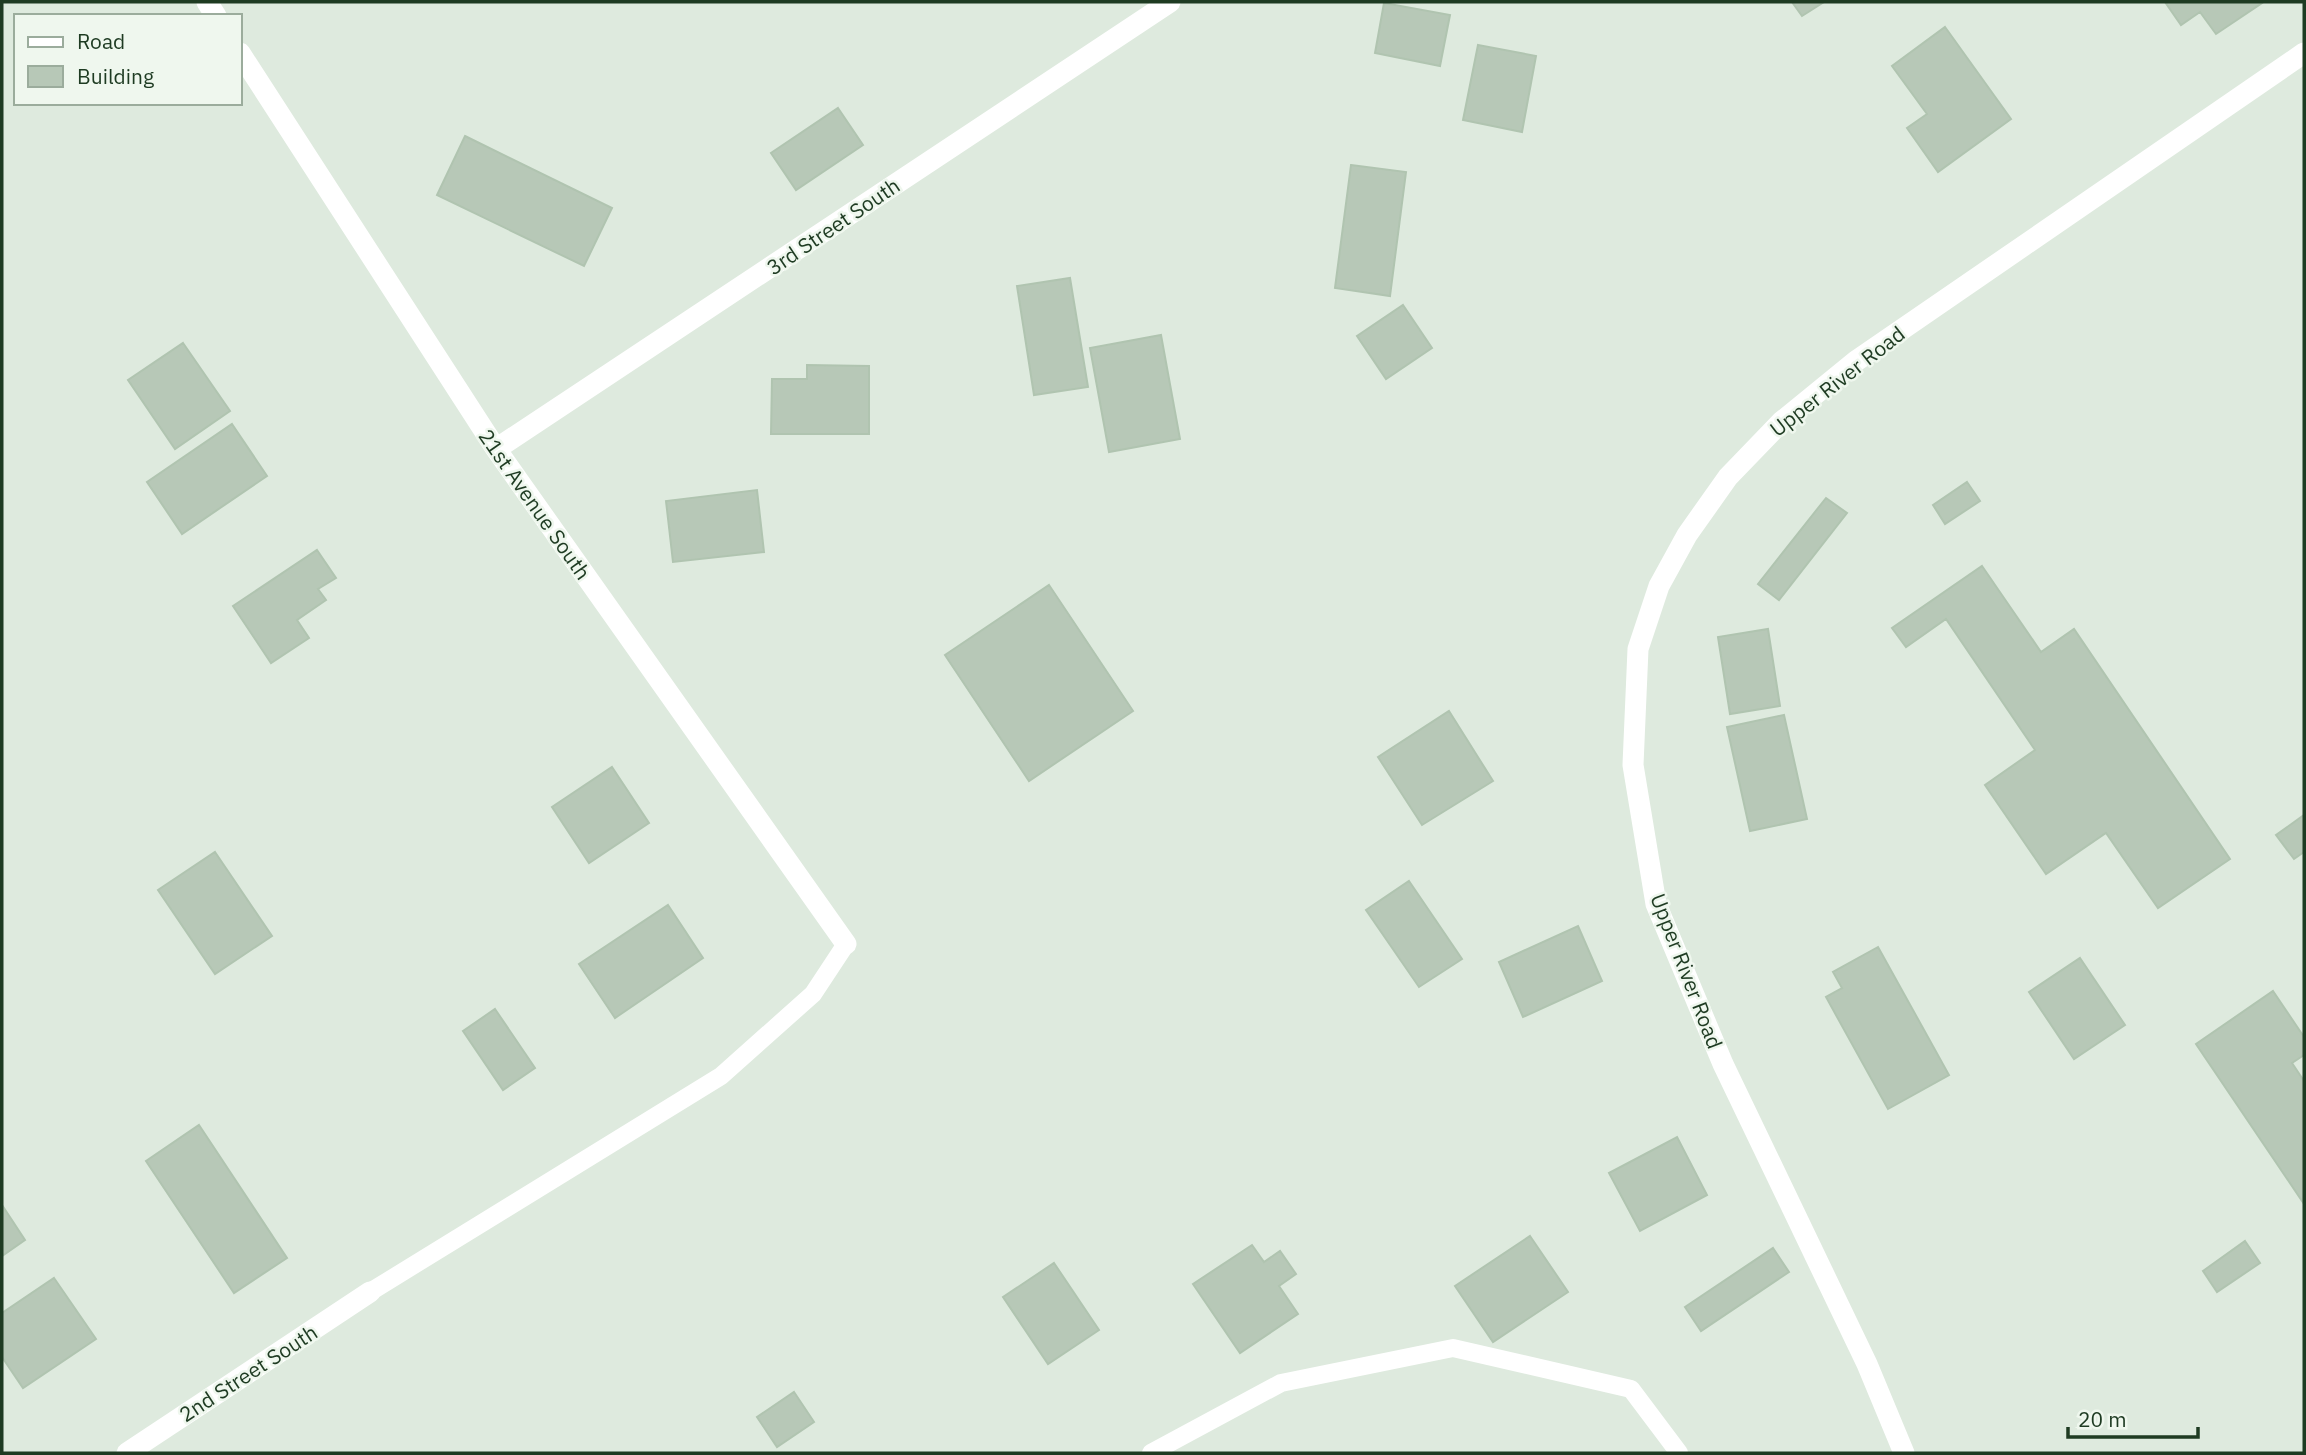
<svg xmlns="http://www.w3.org/2000/svg" width="2306" height="1455" viewBox="0 0 2306 1455" font-family="'IBM Plex Sans',sans-serif">
<style>
.building{fill:#b7c8b7;stroke:#b0c4b0;stroke-width:2}
.lines{fill:none;stroke-linecap:round;stroke-linejoin:round}
.lane{stroke:#fff;stroke-width:18}
.street{stroke:#fff;stroke-width:21}
.labels{text-anchor:middle;dominant-baseline:central;stroke-width:5;stroke-linejoin:round;paint-order:stroke}
.street-label{font-size:21px;fill:#1e3b22;stroke:#eff7ee}
</style>
<rect width="100%" height="100%" fill="#deeade"/>
<path class="building" d="M1792 2H1824L1802 16Z
M2165 2H2261L2262 3 2216 34 2200 12 2181 25Z
M1384 3 1450 15 1440 66 1375 53Z
M1945 27 2011 119 1938 172 1907 128 1927 114 1892 66Z
M1478 45 1536 56 1522 132 1463 120Z
M838 108 863 145 796 190 771 153Z
M465 136 612 208 584 266 437 195Z
M1351 165 1406 172 1390 296 1335 288Z
M1070 278 1088 387 1034 395 1017 286Z
M1403 305 1432 348 1386 379 1357 336Z
M1161 335 1180 439 1109 452 1090 348Z
M183 343 230 411 175 449 128 380Z
M807 365 869 366V434H771L772 379H807Z
M232 424 267 476 182 534 147 482Z
M1967 482 1980 501 1945 524 1933 505Z
M757 490 764 552 673 562 666 501Z
M1826 498 1847 513 1779 600 1758 584Z
M317 550 336 578 318 589 326 600 297 620 309 638 271 663 233 606Z
M1982 566 2041 652 2074 629 2230 859 2158 908 2106 833 2046 874 1985 785 2035 750 1946 619 1906 647 1892 628Z
M1049 585 1133 711 1029 781 945 655Z
M1768 629 1780 706 1730 714 1718 637Z
M1449 711 1493 781 1422 825 1378 757Z
M1784 715 1807 819 1750 831 1727 727Z
M612 767 649 823 589 863 552 807Z
M2304 815V852L2294 859 2276 835Z
M215 852 272 936 215 974 158 890Z
M1409 881 1462 959 1419 987 1366 910Z
M668 905 703 958 615 1018 579 964Z
M1578 926 1602 981 1523 1017 1499 962Z
M1878 947 1949 1075 1888 1109 1826 997 1842 988 1833 972Z
M2080 958 2125 1025 2074 1059 2029 992Z
M2273 991 2304 1037V1055L2292 1063 2304 1081V1204L2196 1044Z
M495 1009 535 1068 503 1090 463 1031Z
M199 1125 287 1258 234 1293 146 1161Z
M1677 1137 1707 1195 1640 1231 1609 1173Z
M2 1205 25 1240 2 1256Z
M1530 1236 1568 1292 1493 1342 1455 1286Z
M2245 1241 2260 1263 2217 1292 2203 1271Z
M1252 1245 1264 1262 1280 1251 1296 1274 1279 1286 1298 1314 1240 1353 1193 1284Z
M1773 1248 1789 1272 1701 1331 1685 1307Z
M1054 1263 1099 1330 1048 1364 1003 1297Z
M54 1278 96 1339 23 1388 2 1357V1313Z
M794 1392 814 1422 777 1447 757 1417Z"/>
<g class="lines">
<path class="lane" d="M370 1292 721 1076 813 994 846 944
M1151 1453 1281 1383 1453 1348 1631 1389 1679 1453"/>
<path class="street" d="M207 2 216 16
M240 53 496 449 846 944
M496 449 1170 2
M127 1453 370 1292
M1904 1453 1867 1364 1723 1064 1656 904 1633 765 1638 649 1659 586 1687 535 1728 477 1781 422 1856 361 2304 53"/>
</g>
<g class="labels">
<g class="street-label">
<text transform="translate(833 226) rotate(-34)">3rd Street South</text>
<text transform="translate(1837 381) rotate(-38)">Upper River Road</text>
<text transform="translate(535 504) rotate(55)">21st Avenue South</text>
<text transform="translate(1687 971) rotate(69)">Upper River Road</text>
<text transform="translate(248 1373) rotate(-33)">2nd Street South</text>
</g>
</g>
<rect width="2306" height="1455" fill="none" stroke="#1e3b22" stroke-width="7"/>
<rect x="14" y="14" width="228" height="91" fill="#eff7ee" stroke="#9bac9c" stroke-width="2"/>
<rect x="28" y="37" width="35" height="10" fill="#ffffff" stroke="#9bac9c" stroke-width="2"/>
<text x="77" y="49" font-size="21" fill="#1e3b22">Road</text>
<rect x="28" y="66" width="35" height="21" fill="#b7c8b7" stroke="#9bac9c" stroke-width="2"/>
<text x="77" y="84" font-size="21" fill="#1e3b22">Building</text>
<path d="M2068 1427v10h130v-10" fill="none" stroke="#1e3b22" stroke-width="3.5"/>
<text x="2078" y="1427" font-size="21" fill="#1e3b22" stroke="#eff7ee" stroke-width="5" paint-order="stroke">20 m</text>
</svg>
